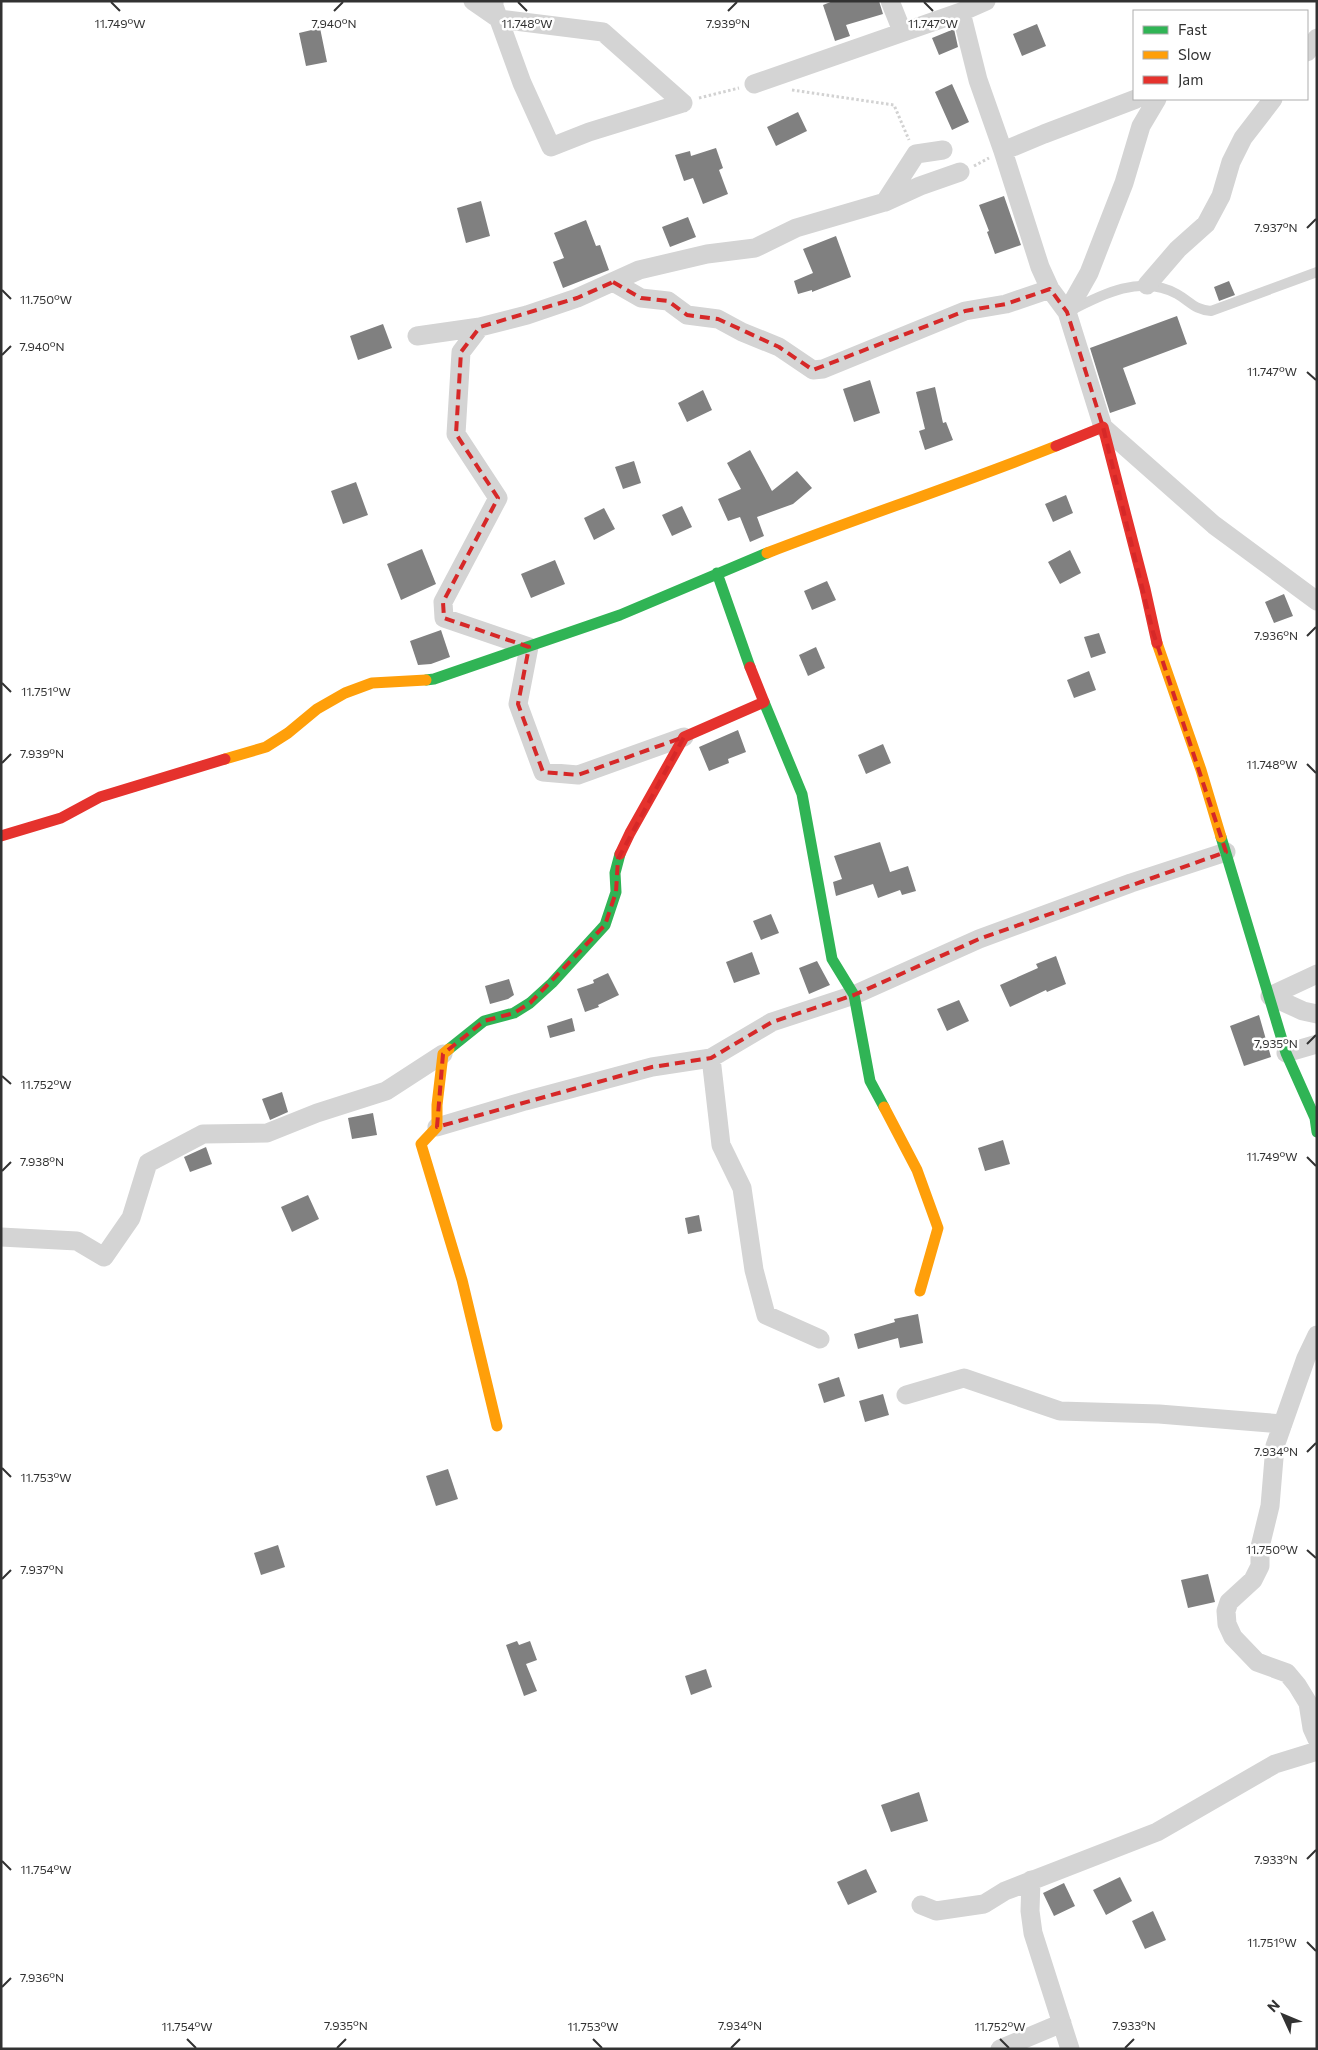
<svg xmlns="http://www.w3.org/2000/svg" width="1318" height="2050" viewBox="0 0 1318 2050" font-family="Commissioner,sans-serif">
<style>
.building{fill:#808080}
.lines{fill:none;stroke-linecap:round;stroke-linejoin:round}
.path{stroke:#d2d2d2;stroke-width:3;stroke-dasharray:2.5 2.5;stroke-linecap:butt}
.lane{stroke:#d4d4d4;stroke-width:10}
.street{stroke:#d4d4d4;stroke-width:19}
.fast{stroke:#30b455;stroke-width:11}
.slow{stroke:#ff9f0a;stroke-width:11}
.jam{stroke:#e5322d;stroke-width:11}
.marked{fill:none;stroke:#d62828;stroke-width:4;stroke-dasharray:10 6;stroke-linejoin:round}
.ticks{fill:none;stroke:#323232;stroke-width:2}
.ticks-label{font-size:12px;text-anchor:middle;fill:#323232;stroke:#fff;stroke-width:5;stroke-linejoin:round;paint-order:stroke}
</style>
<rect width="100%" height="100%" fill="#fff"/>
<path class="building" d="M833 1H879L883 14 846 25 850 36 835 41 823 5Z
M1037 24 1046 46 1022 56 1013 34Z
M320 28 327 62 306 66 299 33Z
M954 29 958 47 939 55 932 38Z
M952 84 969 122 952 130 935 92Z
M798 112 807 131 776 146 767 127Z
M716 148 723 168 719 170 728 194 703 204 693 178 684 181 675 155 690 151 691 156Z
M1004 196 1021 245 995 254 987 232 989 231 979 205Z
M481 201 490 236 466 243 457 208Z
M688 217 696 237 670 247 662 227Z
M586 220 596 246 600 245 609 270 563 288 553 262 564 258 554 233Z
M836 236 851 277 812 292V290L798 294 794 281 813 273 803 249Z
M1229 281 1235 295 1219 301 1214 287Z
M1177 316 1187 344 1123 368 1136 404 1110 413 1090 348Z
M383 324 392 348 358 360 350 336Z
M870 380 880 413 854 422 843 389Z
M935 387 943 423 946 422 953 440 925 450 919 431 925 429 916 392Z
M703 390 712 410 687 422 678 403Z
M750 450 772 491 797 471 812 488 793 504 757 517 764 536 750 542 740 517 728 521 718 499 741 489 727 463Z
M634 461 641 483 623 489 615 467Z
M356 482 368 515 343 524 331 491Z
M1066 495 1073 513 1053 522 1045 504Z
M682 506 692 527 672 536 662 515Z
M604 508 615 529 594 540 584 518Z
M422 549 436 584 401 600 387 564Z
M1070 550 1081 573 1060 584 1048 562Z
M555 560 565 584 531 598 521 574Z
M827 581 836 600 812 610 804 591Z
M1284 594 1293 616 1274 623 1265 602Z
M441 630 450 657 431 664 418 665 410 641Z
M1099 633 1106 653 1091 658 1084 637Z
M816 647 825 668 808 676 799 655Z
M1089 671 1096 690 1074 698 1067 680Z
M738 730 746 752 728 759 729 763 709 771 699 747Z
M883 744 891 763 866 774 858 755Z
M880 842 890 872 908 866 916 891 902 895 900 890 878 898 873 884 836 896 833 882 842 879 834 856Z
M771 914 779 933 761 940 753 921Z
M752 952 760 974 734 983 726 962Z
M1056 956 1066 984 1047 992 1046 990 1010 1007 1000 985 1038 968 1036 964Z
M817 961 830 985 809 994 799 968Z
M608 973 619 995 598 1005 599 1007 585 1012 577 989 594 983 593 980Z
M509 979 514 995 508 999 490 1004 485 986Z
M959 1000 969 1021 947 1031 937 1009Z
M1259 1015 1271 1057 1244 1066 1230 1026Z
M572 1018 575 1031 550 1038 547 1026Z
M282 1092 288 1112 270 1120 262 1099Z
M373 1113 377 1135 352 1139 348 1118Z
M1003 1140 1010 1164 985 1171 978 1148Z
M206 1147 212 1164 190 1172 184 1157Z
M308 1195 319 1219 292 1232 281 1207Z
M699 1215 702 1231 688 1234 685 1218Z
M918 1314 923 1343 900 1348 898 1338 858 1349 854 1334 895 1322 894 1319Z
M839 1377 845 1396 824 1403 818 1384Z
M883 1394 889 1415 865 1422 859 1401Z
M448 1469 458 1499 436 1506 426 1476Z
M278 1545 285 1567 261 1575 254 1553Z
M1208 1574 1215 1602 1188 1608 1181 1580Z
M517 1641 519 1645 530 1641 537 1660 526 1664 537 1691 524 1696 506 1645Z
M706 1669 712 1687 691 1695 685 1676Z
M919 1792 928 1821 891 1832 881 1805Z
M866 1869 877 1892 848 1905 837 1882Z
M1120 1877 1132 1901 1106 1915 1093 1890Z
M1064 1883 1075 1906 1054 1916 1043 1893Z
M1153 1911 1166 1940 1145 1949 1132 1921Z"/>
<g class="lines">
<path class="path" d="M792 90 894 105 909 140
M699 98 739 88
M974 166 989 158"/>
<path class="lane" d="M1070 311C1102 294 1142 274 1177 294 1191 302 1195 310 1211 311L1317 272"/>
<path class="street" d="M473 1 499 19 603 32 683 103
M494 1V6L522 83 551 147 589 132 683 103
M890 1 902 31
M961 12 978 80 1003 151
M1307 52 1317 38
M754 84 961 12 986 1
M1136 99 1044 134 1003 151 1040 267 1050 289 1067 312 1103 427 1214 525 1317 601
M885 202 920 186 960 172
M613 282 641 298 668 301 687 315 718 319 742 332 779 347 813 370 823 369 965 311 1006 304 1050 289
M1147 285 1178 249 1206 224 1221 196 1231 162 1243 138 1273 99
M1067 312 1089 273 1124 183 1141 126 1157 99
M480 327 461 352 456 434 498 498 443 602 444 618 529 647 518 704 543 772 578 775 684 737
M417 336 480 327 527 315 577 298 639 270 707 254 755 248 796 228 885 202 916 154 943 150
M1317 974 1270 996 1303 1011 1317 1014
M1286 1053 1317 1044
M711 1058 721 1145 742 1188 754 1270 766 1315 820 1339
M437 1127 525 1101 652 1067 711 1058 772 1022 854 995 979 939 1131 883 1226 852
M1 1237 77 1241 104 1257 131 1218 148 1163 203 1134 267 1133 317 1113 386 1091 443 1054
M1317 1335 1306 1358 1275 1446 1270 1506 1260 1547V1566L1253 1580 1229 1602 1226 1611 1227 1624 1233 1637 1257 1662 1287 1673 1297 1685 1308 1703 1312 1728 1317 1739
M906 1395 964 1378 1060 1411 1159 1414 1283 1424
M1031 1880 1030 1911 1033 1933 1070 2049
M921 1905 936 1911 984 1904 1005 1891 1157 1832 1275 1764 1317 1751
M1000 2049 1062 2023"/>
<path class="fast" d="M717 573 750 667
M426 680 434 679 620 615 767 553
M764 702 802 794 832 959 854 995 870 1081 884 1107
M1221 837 1286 1053 1315 1118 1317 1132
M449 1049 484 1021 514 1013 530 1003 552 983 605 925 616 892 615 873 620 854"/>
<path class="slow" d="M767 553C863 516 961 484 1056 446
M1157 643 1201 770 1221 837
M225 759 266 747 288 733 317 709 345 693 372 683 426 680
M449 1049 443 1054 437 1105V1127L421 1144 462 1280 497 1426
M884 1107 917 1170 938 1228 920 1291"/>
<path class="jam" d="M1056 446 1103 427 1145 589 1157 643
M1 836 61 818 100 797 225 759
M620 854 630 833 684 737 764 702 750 667"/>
</g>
<path class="marked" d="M613 282 641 298 668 301 687 315 718 319 779 347 813 370 965 311 1006 304 1050 289 1067 312 1103 427 1153 632 1226 852 979 939 854 995 772 1022 711 1058 652 1067 437 1127 443 1054 484 1021 514 1013 530 1003 605 925 616 892 618 859 684 737 578 775 543 772 518 704 529 647 444 618 443 602 498 498 456 434 461 352 480 327 577 298Z"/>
<path class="ticks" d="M111 2 120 11M518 2 527 11M924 2 933 11M334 11 343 2M728 11 737 2M1307 228 1316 219M2 290 11 299M2 355 11 346M1307 372 1316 380M1307 636 1316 627M2 683 11 692M2 763 11 754M1307 764 1316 773M1307 1044 1316 1035M2 1076 11 1084M1307 1157 1316 1166M2 1171 11 1162M1307 1452 1316 1443M2 1468 11 1477M1307 1550 1316 1558M2 1579 11 1570M1307 1859 1316 1850M2 1861 11 1870M1307 1942 1316 1951M2 1987 11 1978M187 2039 196 2048M593 2039 602 2048M1000 2039 1009 2048M337 2048 346 2039M731 2048 740 2039M1125 2048 1134 2039"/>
<g class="ticks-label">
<text x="120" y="28">11.749°W</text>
<text x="527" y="28">11.748°W</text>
<text x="933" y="28">11.747°W</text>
<text x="334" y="28">7.940°N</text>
<text x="728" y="28">7.939°N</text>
<text x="1276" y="232">7.937°N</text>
<text x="46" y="304">11.750°W</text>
<text x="42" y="351">7.940°N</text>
<text x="1272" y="376">11.747°W</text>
<text x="1276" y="640">7.936°N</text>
<text x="46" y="696">11.751°W</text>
<text x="42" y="758">7.939°N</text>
<text x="1272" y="769">11.748°W</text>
<text x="1276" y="1048">7.935°N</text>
<text x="46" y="1089">11.752°W</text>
<text x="1272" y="1161">11.749°W</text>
<text x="42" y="1166">7.938°N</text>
<text x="1276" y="1456">7.934°N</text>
<text x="46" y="1482">11.753°W</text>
<text x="1272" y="1554">11.750°W</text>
<text x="42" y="1574">7.937°N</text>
<text x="1276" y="1864">7.933°N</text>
<text x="46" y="1874">11.754°W</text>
<text x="1272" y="1947">11.751°W</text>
<text x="42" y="1982">7.936°N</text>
<text x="346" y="2030">7.935°N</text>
<text x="740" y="2030">7.934°N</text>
<text x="1134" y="2030">7.933°N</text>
<text x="187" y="2031">11.754°W</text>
<text x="593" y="2031">11.753°W</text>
<text x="1000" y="2031">11.752°W</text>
</g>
<rect width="1318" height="2050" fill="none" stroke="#323232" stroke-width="5"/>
<rect x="1133" y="10" width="175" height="90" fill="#ffffff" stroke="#adadad"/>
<rect x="1143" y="26" width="25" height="8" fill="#30b455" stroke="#adadad"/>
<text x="1178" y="35" font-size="15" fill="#323232">Fast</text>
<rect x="1143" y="51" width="25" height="8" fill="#ff9f0a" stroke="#adadad"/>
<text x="1178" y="60" font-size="15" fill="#323232">Slow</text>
<rect x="1143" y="76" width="25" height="8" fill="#e5322d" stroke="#adadad"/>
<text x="1178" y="85" font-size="15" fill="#323232">Jam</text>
<g transform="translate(1283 2015) rotate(314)" stroke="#ffffff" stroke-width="4" paint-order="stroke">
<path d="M0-4L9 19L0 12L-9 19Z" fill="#323232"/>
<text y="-8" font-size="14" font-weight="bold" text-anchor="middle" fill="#323232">N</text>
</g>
</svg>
